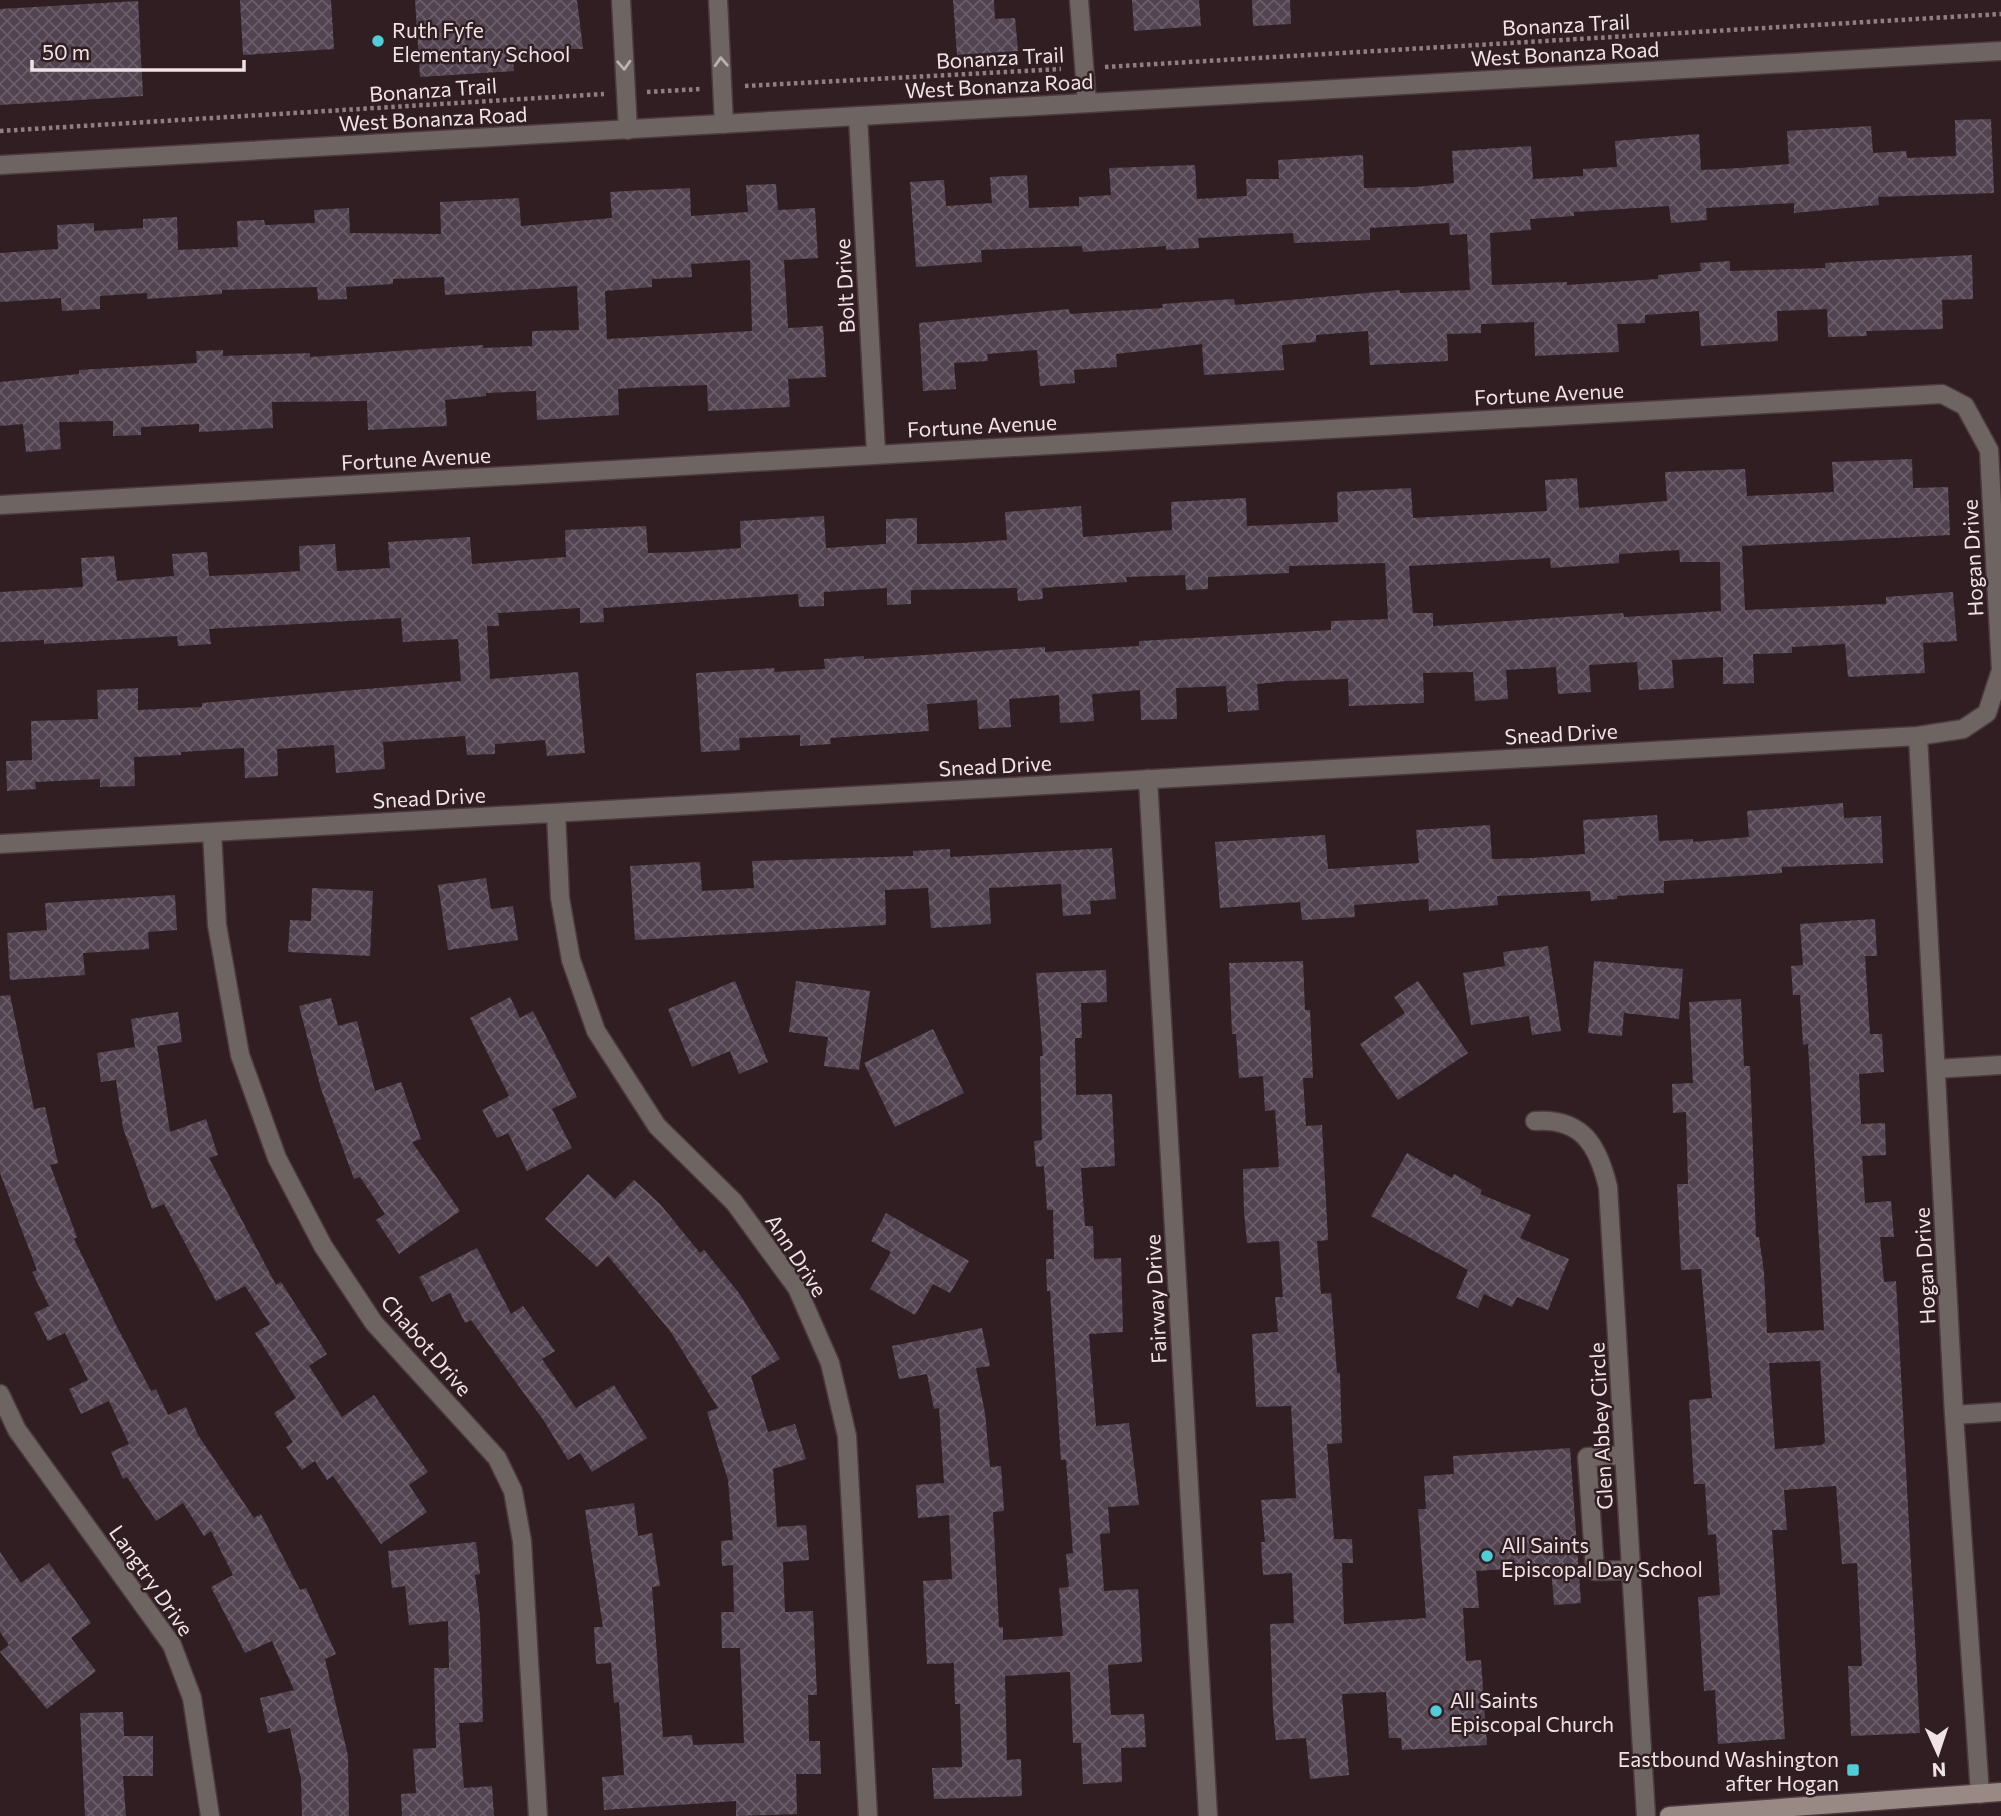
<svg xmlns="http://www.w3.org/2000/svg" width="2001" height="1816" viewBox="0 0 2001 1816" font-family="Commissioner,sans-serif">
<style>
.building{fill:url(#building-cross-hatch);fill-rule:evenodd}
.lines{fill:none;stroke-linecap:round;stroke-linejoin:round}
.service-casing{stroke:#4c3a3e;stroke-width:21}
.minor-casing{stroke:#4c3a3e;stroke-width:21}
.tertiary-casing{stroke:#4c3a3e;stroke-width:21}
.secondary-casing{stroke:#4c3a3e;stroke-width:21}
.path{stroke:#8f7f83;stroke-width:4.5;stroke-dasharray:3.5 3.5;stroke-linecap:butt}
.service{stroke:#6e6462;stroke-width:18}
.minor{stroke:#6e6462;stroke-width:18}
.tertiary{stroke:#6e6462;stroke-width:18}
.secondary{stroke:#988985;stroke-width:18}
.oneway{stroke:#bcb0b1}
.poi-dot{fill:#52ccd6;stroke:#311e23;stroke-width:2.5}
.labels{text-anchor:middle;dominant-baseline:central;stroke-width:5;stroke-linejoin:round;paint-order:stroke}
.street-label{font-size:21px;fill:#f0e3e6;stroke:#311e23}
.poi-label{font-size:21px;fill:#f0e3e6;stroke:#311e23;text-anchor:start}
</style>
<defs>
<pattern id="building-cross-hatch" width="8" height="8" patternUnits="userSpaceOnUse" patternTransform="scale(1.75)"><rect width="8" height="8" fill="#524350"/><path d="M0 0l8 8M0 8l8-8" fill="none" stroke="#6b5e69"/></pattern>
</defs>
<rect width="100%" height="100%" fill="#311e23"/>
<path class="building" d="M240 0H331L334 49 243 55Z
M415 0H577L583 49H560L513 60 514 71 420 77Z
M953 0H994L995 19 1015 18 1018 51 957 55Z
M1132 0H1199L1201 26 1134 31Z
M1252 0H1290L1291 24 1253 26Z
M138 1 143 96 0 105V9Z
M1991 119 1994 193 1878 197 1879 205 1794 213V203L1706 208 1707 220 1671 223 1669 206 1574 212V216L1530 219 1531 230 1490 233 1492 285 1567 282V285L1658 279V275L1701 271 1700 263 1730 261V271L1825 268V263L1972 255 1973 299 1942 300 1943 329 1866 331 1867 336 1828 337 1827 309 1777 311 1778 341 1701 346 1699 311 1645 315V323L1617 324 1619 352 1535 356 1534 322 1481 324V333L1447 334 1448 361 1370 365 1368 331 1316 335V342L1282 345 1284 370 1204 375 1202 344 1116 354 1117 367 1074 370 1075 383 1040 386 1037 350 987 354 988 361 954 363 956 389 923 391 919 323 1069 309 1070 314 1163 308 1162 304 1234 299 1235 305 1400 290V293L1470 290 1467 234 1450 235 1449 223 1370 228V240L1294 243 1293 233 1198 238 1199 248 1166 250V246L1083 252 1082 246 981 250 982 262 916 267 910 182 944 180 946 206 992 203 990 177 1027 175 1029 208 1079 206V197L1111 195 1109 168 1195 165 1197 199 1247 196 1246 179H1279L1278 160 1363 155 1364 188 1416 187 1454 183 1452 151 1531 146 1533 179 1583 176V169L1617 167 1615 141 1699 134 1701 170 1740 168 1789 164 1787 131 1871 126 1873 153 1906 151 1907 158 1956 156 1955 120Z
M776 184 778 210 815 208 818 258 784 260 788 328 823 326 826 377 788 379 790 407 708 411 707 385 646 387 618 389 619 415 537 420 536 391 486 393V396L445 400 447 426 368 430 367 401 272 402 273 428 199 432V424L141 427V435L113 436V421L59 422 61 449 26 452 23 424 0 426V382L79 374V370L197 363 196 351 223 350V356L310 353V357L483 345V348L532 346V331L579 330 577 286 445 295 444 277 393 279V284L346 287 347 299 318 300 317 287 222 290V294L147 299V293L100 296V309L62 311 61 298 0 302V253L58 249 57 225 94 223V231L143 228V219L177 217 178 250 238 247 237 221 264 220 265 225 315 223 314 210 349 208 350 233 441 234 440 202 519 198 521 226 612 218 610 192 645 190 690 188 691 216 748 212 746 185ZM750 260 752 331 607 339 605 291 652 287V279L692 277 691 264Z
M1912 459 1913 488 1948 487 1950 535 1742 546 1745 610 1886 604V597L1953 592 1957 641 1923 643 1925 673 1848 677 1845 644 1792 647V653L1753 654 1754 683 1723 684V657L1672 660 1674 688 1639 690 1637 662 1589 665 1591 692 1558 694 1556 667 1506 670 1508 699 1475 701 1473 672 1423 673 1424 703 1349 706 1348 679 1286 681 1257 684 1259 710 1228 712 1226 686 1176 688 1177 719 1141 720 1140 690 1092 694 1094 721 1060 723 1059 695 1009 699 1011 727 979 729 977 700 927 704 929 731 830 738 831 744 800 746V735L739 738 740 750 701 752 696 673 774 668 775 672 825 669 824 659 864 656V659L1045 647V652L1139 646V641L1331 630V621L1388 619 1385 563 1289 566V573L1208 577V589L1186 590 1185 575 1126 577 1127 582 1042 588 1043 599 1018 601 1017 588 911 590V604L887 605V588L824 592V606L799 607 798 594 603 608 604 622 580 623V608L498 613 499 626H487L490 679 578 672 585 753 547 756 545 740 495 744V754L467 755 465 736 383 742 385 769 336 773 334 745 277 749 278 776 245 778 244 748 181 752V755L134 757 135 786 100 787V779L35 782 36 789 7 791 6 761 32 760 31 721 98 719 97 690 138 688V710L202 707V703L461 681 458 639 403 642 401 618 209 629 211 644 178 646 177 636 44 644V640L0 642V592L83 587 81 558 114 556 117 581 174 576 172 554 207 552 209 576 271 573 300 571 299 546 335 544 337 571 390 568 388 542 470 537 472 564 566 557 565 530 646 526 648 553 688 552 741 548 740 521 824 516 826 548 886 544V519L917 518V544L962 543 1007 540 1005 512 1081 506 1083 537 1172 530 1171 502 1246 498 1247 526 1338 522 1337 492 1411 488 1413 518 1547 511 1545 480 1577 478 1579 508 1667 501 1665 472 1745 469 1747 496 1834 492 1832 462ZM1679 550 1680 562H1720L1721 611 1624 617 1623 613 1433 626V613H1413L1409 566 1550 558 1551 568 1619 563V554Z
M1843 803 1844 818 1881 816 1883 863 1782 867V873L1664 881V893L1617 896V899L1591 901 1590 891 1497 896 1498 905 1429 911 1428 899 1354 905 1355 917 1302 920 1300 902 1220 908 1215 842 1325 835 1328 869 1419 863 1416 830 1490 825 1492 859 1532 858 1585 854 1583 820 1657 815 1659 841 1693 839V842L1749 837 1747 811Z
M1112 848 1116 899 1090 901 1091 914 1063 916 1061 884 989 888 991 924 931 928 928 888 885 890 886 925 635 940 630 866 700 862 702 891 754 888 752 861 913 856V851L950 849V857Z
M486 878 491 909 513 906 518 940 448 950 438 885Z
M312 888 373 891 370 956 288 952 290 920 311 921Z
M175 895 177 930 148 932 149 949 83 953 85 975 10 980 7 933 47 930 45 903Z
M1875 919 1877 956H1865L1870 1034H1882L1884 1072 1859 1074 1861 1124 1885 1123 1886 1155 1862 1156 1865 1203 1891 1201 1894 1237H1880L1884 1282 1896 1281 1920 1733 1851 1736 1848 1666H1862L1857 1563 1842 1564 1836 1486 1784 1490 1787 1530H1772L1785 1739 1718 1744 1715 1690 1704 1691 1698 1597 1720 1595 1716 1534 1708 1535 1705 1484H1694L1689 1400 1712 1398 1701 1269 1681 1270 1677 1184H1688L1686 1112 1673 1113 1672 1084 1693 1083 1689 1002 1741 999 1744 1066H1750L1756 1237H1759L1764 1272 1767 1333 1824 1330 1808 1044 1803 1045 1800 995H1793L1791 966 1803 965 1800 924ZM1820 1361 1825 1442 1822 1445 1775 1449 1769 1363Z
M1548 946 1561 1031 1532 1035 1529 1016 1471 1025 1463 973 1505 966 1503 952Z
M1303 961 1305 1010H1310L1313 1078H1303L1306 1126 1322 1125 1328 1240 1317 1241 1321 1294 1331 1293 1337 1373H1340L1342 1443 1327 1444 1334 1539H1352L1353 1563H1342L1344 1624 1426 1618 1418 1509H1426L1424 1476 1454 1474 1453 1456 1570 1448 1581 1603 1554 1605 1551 1566 1476 1571 1479 1608H1463L1466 1661 1481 1660 1487 1745 1402 1750 1401 1738H1389L1386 1692 1342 1694 1349 1775 1310 1779 1306 1738 1276 1740 1273 1713 1270 1624 1294 1623 1292 1573 1263 1575 1261 1542H1265L1261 1500 1296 1498 1291 1406 1256 1407 1252 1334 1278 1332 1275 1297H1283L1279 1241 1247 1243 1244 1212 1243 1169 1279 1167 1275 1110 1265 1111 1263 1076 1239 1078 1236 1034H1232L1229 963Z
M1594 961 1683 969 1679 1019 1624 1013 1622 1036 1588 1033Z
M1106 970 1107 1002 1081 1003 1082 1038H1075L1076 1095 1112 1094 1115 1166 1081 1168 1085 1226H1093L1094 1259 1121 1258 1123 1332 1089 1334 1096 1426 1129 1423 1139 1505 1108 1507 1110 1533 1100 1534 1104 1591 1138 1589 1140 1620 1142 1662 1108 1665 1111 1715 1144 1714 1146 1747 1121 1748 1122 1782 1083 1784 1081 1743H1073L1070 1672 1005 1676 1007 1760 1021 1759 1022 1796 934 1799 932 1768 962 1767 960 1704H955L954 1663 927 1664 923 1581 952 1579 949 1515 918 1518 916 1485 944 1483 939 1408 934 1409 927 1374 899 1379 892 1346 982 1328 990 1366 976 1368 985 1413 990 1467 1001 1466 1004 1511 993 1512 999 1627H1003V1640L1063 1636 1059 1588 1069 1587 1066 1554 1073 1553 1066 1460H1061L1050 1291H1047L1046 1259H1054L1053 1210H1047L1044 1166 1036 1167 1034 1141 1042 1140 1040 1056H1043L1036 973Z
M735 981 768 1062 739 1074 730 1051 692 1067 668 1009Z
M796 981 870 991 859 1070 824 1066 828 1037 789 1032Z
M1418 981 1468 1053 1398 1100 1360 1044 1405 1013 1394 997Z
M10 995 34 1109 45 1107 58 1163 50 1165 77 1237 74 1239 116 1325 151 1391 156 1389 168 1415 186 1407 198 1435 254 1518 261 1514 300 1590 306 1588 336 1654 325 1659 348 1756 349 1816H302L301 1779 290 1728 268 1733 260 1698 294 1690 272 1641 245 1653 211 1587 233 1575 211 1531 204 1536 183 1503 156 1521 127 1477 123 1479 111 1452 129 1444 109 1401 81 1414 69 1389 88 1380 65 1333 48 1341 34 1313 49 1306 32 1272 37 1270 0 1173V996Z
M510 997 520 1018 533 1011 577 1097 552 1109 572 1148 527 1171 508 1133 497 1138 482 1110 509 1096 470 1018Z
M331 998 338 1026 357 1021 375 1091 401 1082 421 1139 412 1142 460 1211 399 1254 376 1220 385 1214 360 1177 354 1179 321 1089 299 1006Z
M178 1012 182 1042 157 1046 170 1132 206 1119 218 1155 209 1158 276 1285 281 1282 327 1354 309 1366 342 1417 374 1395 428 1472 409 1485 427 1512 381 1544 333 1476 327 1480 315 1461 302 1470 286 1447 293 1442 274 1413 296 1398 255 1333 270 1324 245 1286 216 1301 164 1204 152 1209 123 1128 116 1080 101 1082 97 1053 135 1047 131 1019Z
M933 1029 964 1093 895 1127 864 1063Z
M1407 1153 1452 1178 1454 1174 1482 1190 1480 1194 1531 1215 1520 1238 1569 1259 1548 1310 1517 1297 1512 1307 1484 1294 1478 1308 1456 1298 1468 1270 1371 1216Z
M588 1174 615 1199 634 1180 660 1204 700 1253 704 1250 739 1293 780 1359 751 1376 768 1432 795 1424 806 1459 773 1469 777 1527 806 1525 809 1560 783 1562 785 1612 813 1611 817 1695H808L809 1741H820L821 1774H796L797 1814 736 1816V1801L604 1810 602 1777 624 1775 619 1702 614 1703 611 1663 596 1664 594 1627H603L585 1510 634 1503 638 1536 652 1533 660 1586 652 1587 663 1737 692 1735 693 1745 744 1743 740 1648H722L721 1612H734L733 1565 722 1566 721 1541 733 1540 728 1480 707 1412 718 1408 670 1331 608 1256 597 1267 545 1219Z
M886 1213 969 1261 950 1293 933 1284 915 1315 870 1289 891 1252 871 1241Z
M477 1248 511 1314 523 1306 555 1351 542 1359 576 1408 614 1385 647 1438 592 1472 580 1453 568 1460 544 1421 471 1320 465 1323 450 1293 432 1302 419 1277Z
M476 1542 480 1574 475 1575 480 1617 483 1722 459 1723 464 1788 492 1786 494 1816H402L401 1794 416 1793 413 1749 436 1748 434 1668H449L448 1621 409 1625 405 1586 392 1588 388 1551Z
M0 1552 21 1583 49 1563 91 1623 71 1638 96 1671 47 1709 0 1652 9 1645 0 1632Z
M123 1712 124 1736H153V1776H123L126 1816H85L80 1713Z"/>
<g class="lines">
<defs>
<path id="service" d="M621 0 628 130
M718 0 724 124
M1624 1455 1587 1457 1595 1571 1631 1570"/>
<path id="minor" d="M1079 0 1087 103
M858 116 876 453
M0 505 1942 394 1965 406 1989 450 2001 670 1987 713 1963 729 1918 736 0 844
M1918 736 1954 1415 1980 1794
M1148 779 1208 1816
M556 813 560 898 571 960 596 1031 657 1126 734 1202 797 1288 830 1363 847 1436 868 1816
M212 832 217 925 240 1055 277 1158 323 1246 374 1323 497 1458 513 1491 522 1541 538 1816
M1936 1069 2001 1065
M1535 1121C1583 1118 1598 1146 1608 1187L1646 1816
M0 1394 17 1430 172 1645 192 1698 210 1816
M1954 1415 2001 1412"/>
<path id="tertiary" d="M0 165 2001 51"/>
<path id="secondary" d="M1669 1816 2001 1792"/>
</defs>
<use href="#service" class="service-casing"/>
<use href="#minor" class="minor-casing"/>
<use href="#tertiary" class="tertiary-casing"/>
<use href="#secondary" class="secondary-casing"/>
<path class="path" d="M1105 67 2001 14
M745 86 1061 69
M647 92 701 89
M0 131 604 94"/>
<use href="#service" class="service"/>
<use href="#minor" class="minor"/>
<use href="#tertiary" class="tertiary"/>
<use href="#secondary" class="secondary"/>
</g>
<defs><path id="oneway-chevron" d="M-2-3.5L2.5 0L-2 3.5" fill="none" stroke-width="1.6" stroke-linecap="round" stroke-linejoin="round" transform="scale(1.75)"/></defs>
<g class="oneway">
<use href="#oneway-chevron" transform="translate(721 62) rotate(-93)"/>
<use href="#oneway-chevron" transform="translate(624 65) rotate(87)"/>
</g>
<g class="poi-dot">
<circle cx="378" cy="41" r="7"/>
<circle cx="1487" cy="1556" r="7"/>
<circle cx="1436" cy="1711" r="7"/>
<rect x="1846" y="1763" width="14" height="14" rx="3.5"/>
</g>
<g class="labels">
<g class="street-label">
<text transform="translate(1566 24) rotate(-3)">Bonanza Trail</text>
<text transform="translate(1565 53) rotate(-3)">West Bonanza Road</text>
<text transform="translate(1000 57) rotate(-3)">Bonanza Trail</text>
<text transform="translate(999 85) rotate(-3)">West Bonanza Road</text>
<text transform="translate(433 89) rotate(-4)">Bonanza Trail</text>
<text transform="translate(433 118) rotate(-3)">West Bonanza Road</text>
<text transform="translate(844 286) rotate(-93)">Bolt Drive</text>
<text transform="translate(1549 393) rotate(-3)">Fortune Avenue</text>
<text transform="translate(982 425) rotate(-3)">Fortune Avenue</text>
<text transform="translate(416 458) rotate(-3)">Fortune Avenue</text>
<text transform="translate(1972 558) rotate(-93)">Hogan Drive</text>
<text transform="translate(1561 733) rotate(-3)">Snead Drive</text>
<text transform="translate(995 765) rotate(-3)">Snead Drive</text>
<text transform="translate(429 797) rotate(-3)">Snead Drive</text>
<text transform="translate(797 1255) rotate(57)">Ann Drive</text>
<text transform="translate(1924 1266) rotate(-93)">Hogan Drive</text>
<text transform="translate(1155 1299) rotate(-93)">Fairway Drive</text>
<text transform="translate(427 1345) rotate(49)">Chabot Drive</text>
<text transform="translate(1600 1426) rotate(-93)">Glen Abbey Circle</text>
<text transform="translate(152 1580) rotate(55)">Langtry Drive</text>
</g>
<g class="poi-label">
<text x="392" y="29">Ruth Fyfe<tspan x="392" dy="24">Elementary School</tspan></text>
<text x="1501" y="1544">All Saints<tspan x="1501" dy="24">Episcopal Day School</tspan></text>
<text x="1450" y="1699">All Saints<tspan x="1450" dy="24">Episcopal Church</tspan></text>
<text x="1839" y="1758" text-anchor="end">Eastbound Washington<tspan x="1839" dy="24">after Hogan</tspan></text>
</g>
</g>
<g transform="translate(1938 1753) rotate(177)" stroke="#311e23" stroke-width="5" paint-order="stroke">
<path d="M0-5L12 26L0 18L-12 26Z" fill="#f0e3e6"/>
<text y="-10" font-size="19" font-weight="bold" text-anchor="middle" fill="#f0e3e6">N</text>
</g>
<path d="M32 60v10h212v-10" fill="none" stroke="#f0e3e6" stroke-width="3.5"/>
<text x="42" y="60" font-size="21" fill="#f0e3e6" stroke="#311e23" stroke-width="5" paint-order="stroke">50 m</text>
</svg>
